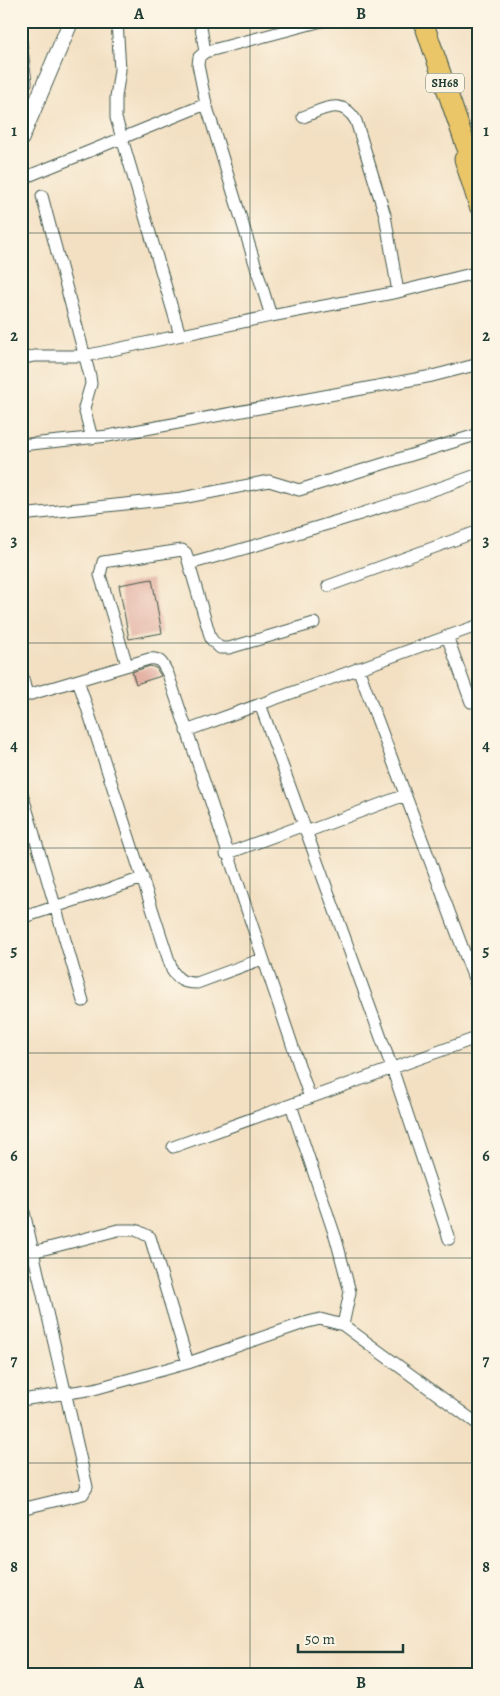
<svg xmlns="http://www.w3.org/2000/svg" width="500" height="1696" viewBox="0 0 500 1696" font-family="Alegreya,serif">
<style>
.building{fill:#dfa699}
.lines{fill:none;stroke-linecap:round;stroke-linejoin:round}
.minor-casing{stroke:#3f5549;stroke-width:13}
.tertiary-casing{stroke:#3f5549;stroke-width:17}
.primary-casing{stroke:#3f5549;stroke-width:21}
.minor{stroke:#fff;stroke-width:11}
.tertiary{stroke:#fff;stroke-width:15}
.primary{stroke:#ebc669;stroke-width:19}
.grid{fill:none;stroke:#1f3d34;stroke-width:1;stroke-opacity:0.55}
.labels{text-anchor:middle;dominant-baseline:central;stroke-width:5;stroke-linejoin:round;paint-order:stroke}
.shield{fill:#fcf5e5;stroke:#617469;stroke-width:1}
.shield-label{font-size:12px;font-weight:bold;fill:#1f3d34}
.neatline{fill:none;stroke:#1f3d34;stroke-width:2}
.grid-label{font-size:16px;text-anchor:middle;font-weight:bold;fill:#1f3d34}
</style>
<rect width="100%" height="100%" fill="#fcf5e5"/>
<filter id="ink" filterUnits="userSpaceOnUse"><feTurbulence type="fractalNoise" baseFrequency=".02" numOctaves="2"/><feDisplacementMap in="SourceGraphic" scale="10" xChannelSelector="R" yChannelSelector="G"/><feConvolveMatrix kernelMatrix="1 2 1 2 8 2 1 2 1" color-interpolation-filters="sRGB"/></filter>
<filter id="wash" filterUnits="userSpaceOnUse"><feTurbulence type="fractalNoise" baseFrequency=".0096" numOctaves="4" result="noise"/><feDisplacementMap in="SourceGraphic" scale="20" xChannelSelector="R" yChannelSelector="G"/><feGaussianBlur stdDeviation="1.12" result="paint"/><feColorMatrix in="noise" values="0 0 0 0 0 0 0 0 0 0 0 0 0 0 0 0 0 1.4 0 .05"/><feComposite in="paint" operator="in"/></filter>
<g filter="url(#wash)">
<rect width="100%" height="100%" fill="#f3e0c3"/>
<g id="blocks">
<path class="building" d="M152 579 162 633 129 639 119 585Z
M150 666 156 668 161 676 136 684 132 672Z"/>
</g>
</g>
<g filter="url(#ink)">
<use href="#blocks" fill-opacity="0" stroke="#3f5549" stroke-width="1"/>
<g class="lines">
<defs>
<path id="minor" d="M117 21 120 70 116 97V118L180 335
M200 21 205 52 322 21
M21 41 26 83
M205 52 199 57 198 65 206 104 271 316
M303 117C324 109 342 97 356 121L385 215 398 292
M21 179 206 104
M42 196 90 376 91 384 84 408 92 438
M21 359 34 356H84L271 316 398 292 479 272
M21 445 108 436 432 376 479 364
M21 515 182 498 269 481 299 490 479 434
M189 564 211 639 220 648H229L314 623
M328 586 479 531
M447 636 471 702
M127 665 100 575 103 562 182 550 186 553 189 564C287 537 383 509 479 474
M358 668 479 992
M21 671 27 695
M78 680 172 970C179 981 184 983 197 983L262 959
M21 697 149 659C161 657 163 665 168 674L310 1098
M260 704 392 1068 449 1239
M186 731 479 625
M21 790 83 1001
M306 832 405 795
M226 854 304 825
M21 918 143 878
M291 1105 336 1239 350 1292 343 1325
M173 1147 479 1037
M21 1199 87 1487 83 1494 21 1509
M33 1252 118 1230H136L150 1237 188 1363
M21 1400 94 1389 188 1363 304 1323 320 1319 343 1325 479 1425"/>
<path id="tertiary" d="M21 139 71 21"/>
<path id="primary" d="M423 21 466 146 473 154 479 172
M464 159 479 206"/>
</defs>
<use href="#minor" class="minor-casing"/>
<use href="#tertiary" class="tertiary-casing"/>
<use href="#primary" class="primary-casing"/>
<use href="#minor" class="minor"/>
<use href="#tertiary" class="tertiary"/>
<use href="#primary" class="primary"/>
</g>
</g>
<path class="grid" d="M250 21V1675M21 233H479M21 438H479M21 643H479M21 848H479M21 1053H479M21 1258H479M21 1463H479"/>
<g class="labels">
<rect class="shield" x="426" y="73.5" width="38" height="19" rx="4"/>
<g class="shield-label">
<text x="445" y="83">SH68</text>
</g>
</g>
<rect width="500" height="1696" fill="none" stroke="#fcf5e5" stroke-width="55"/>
<path d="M298 1644v8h105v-8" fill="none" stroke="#1f3d34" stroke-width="2.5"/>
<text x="305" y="1644" font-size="15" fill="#1f3d34" stroke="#fcf5e5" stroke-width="4" paint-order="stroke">50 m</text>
<rect x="28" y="28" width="444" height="1640" class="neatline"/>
<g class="grid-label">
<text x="139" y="19">A</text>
<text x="361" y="19">B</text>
<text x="14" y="136">1</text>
<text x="486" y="136">1</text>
<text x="14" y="341">2</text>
<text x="486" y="341">2</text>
<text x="14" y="546">3</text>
<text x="486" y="546">3</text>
<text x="14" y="751">4</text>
<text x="486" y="751">4</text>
<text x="14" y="956">5</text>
<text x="486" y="956">5</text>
<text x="14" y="1161">6</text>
<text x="486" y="1161">6</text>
<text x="14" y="1366">7</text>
<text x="486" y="1366">7</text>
<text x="14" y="1572">8</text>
<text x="486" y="1572">8</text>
<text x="139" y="1688">A</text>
<text x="361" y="1688">B</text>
</g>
</svg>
